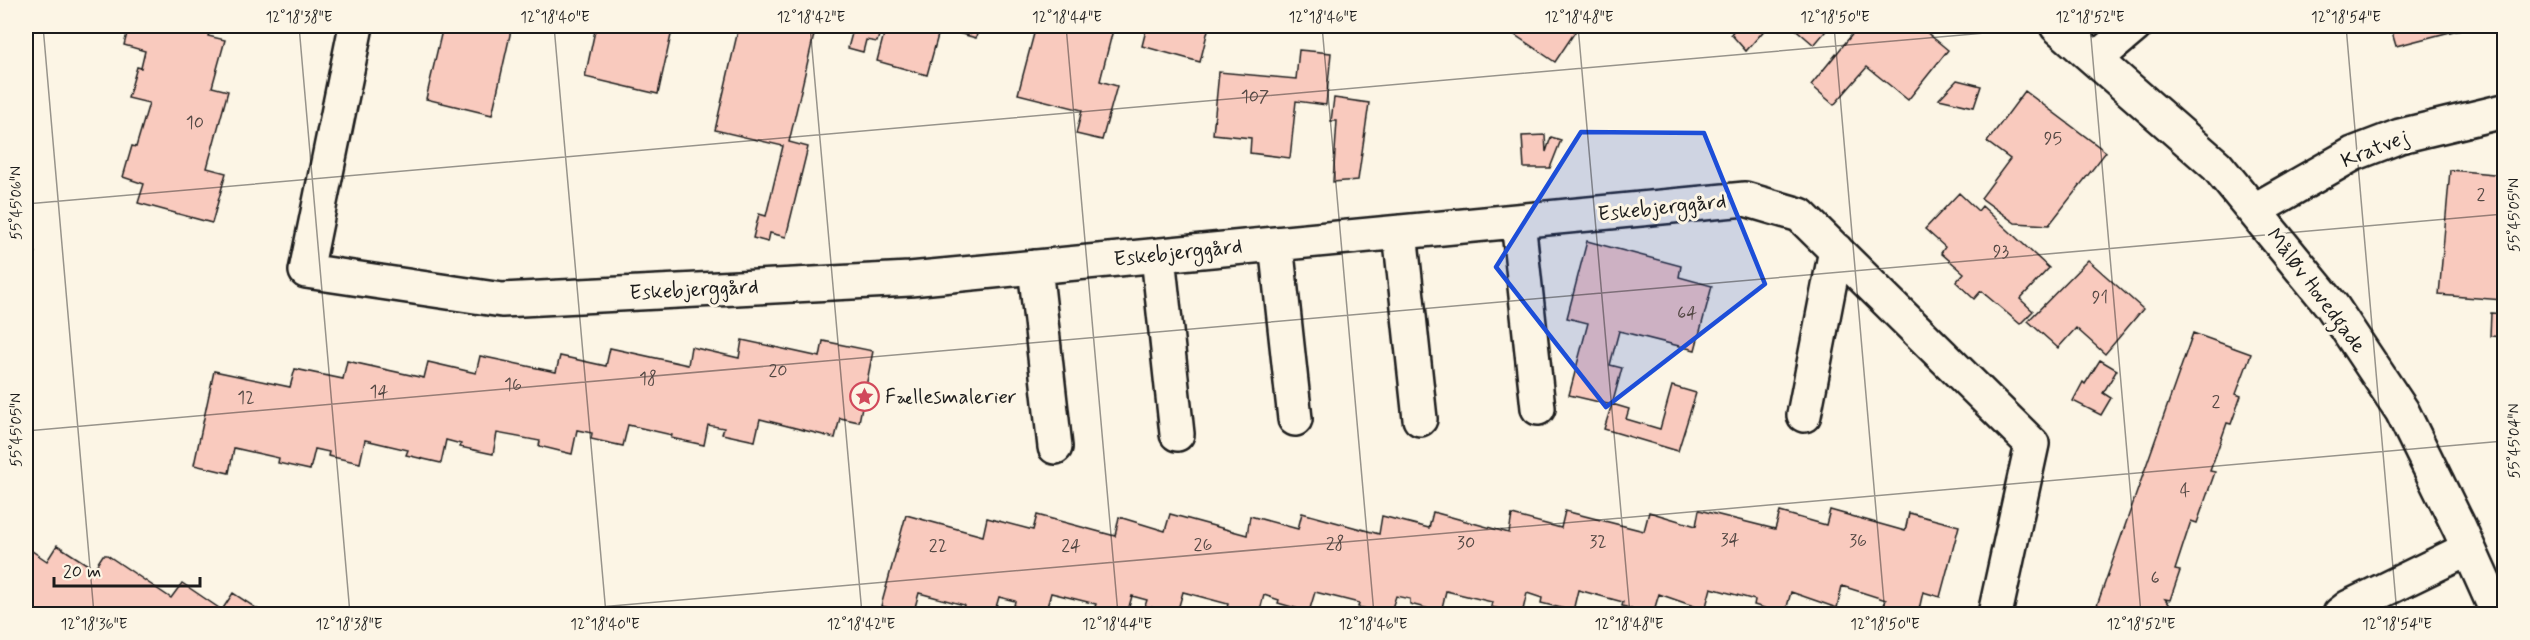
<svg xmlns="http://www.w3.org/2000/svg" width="2530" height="640" viewBox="0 0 2530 640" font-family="Mynerve,sans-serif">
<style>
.building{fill:#f9cabe;stroke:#1c1c1c;stroke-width:1.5}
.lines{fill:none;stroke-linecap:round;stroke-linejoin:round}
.minor-casing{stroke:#1c1c1c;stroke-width:38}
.minor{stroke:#fcf5e5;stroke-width:33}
.marked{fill:#1d4ed8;fill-opacity:0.2;stroke:#1d4ed8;stroke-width:4.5;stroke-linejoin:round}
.ticks{fill:none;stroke:#1c1c1c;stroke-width:1.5;stroke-opacity:0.45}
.labels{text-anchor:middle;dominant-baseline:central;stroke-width:6;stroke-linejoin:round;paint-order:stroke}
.number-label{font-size:18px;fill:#534844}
.street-label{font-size:21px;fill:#1c1c1c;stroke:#fcf5e5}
.poi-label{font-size:21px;fill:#1c1c1c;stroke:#fcf5e5;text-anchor:start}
.neatline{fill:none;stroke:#1c1c1c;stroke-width:2}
.ticks-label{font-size:15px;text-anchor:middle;fill:#1c1c1c}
</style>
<rect width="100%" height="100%" fill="#fcf5e5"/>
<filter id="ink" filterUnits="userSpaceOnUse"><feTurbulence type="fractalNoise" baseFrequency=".0167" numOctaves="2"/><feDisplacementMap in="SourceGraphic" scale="12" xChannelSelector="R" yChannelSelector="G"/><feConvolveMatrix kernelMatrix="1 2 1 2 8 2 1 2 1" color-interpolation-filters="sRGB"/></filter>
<g filter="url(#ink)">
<path class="building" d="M129 26H211L208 36 225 40 212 87 228 91 207 168 226 173 212 223 138 203 144 184 123 177 132 146 136 147 149 103 128 98 137 67 141 68 145 51 124 45Z
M443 26H512L492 115 426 99Z
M596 26H673L658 94 585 77Z
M739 26H816L789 142 808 147 786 237 770 233 768 242 753 238 759 214 766 216 783 146 715 130Z
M854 26H882L877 42 866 40 863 52 848 48Z
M886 26H979L976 38 940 28 927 75 877 61Z
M1036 26H1114L1100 81 1117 86 1102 140 1076 134 1082 110 1018 94Z
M1147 26H1209L1200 62 1142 46Z
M1508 26H1579L1555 62 1506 29Z
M1737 26H1768L1746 51 1731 34Z
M1792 26H1830L1814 45Z
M1859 26H1919L1948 50 1908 100 1867 67 1834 105 1811 85Z
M2390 26H2473L2396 46Z
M1299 50 1331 53 1326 105 1296 101 1290 158 1250 153 1251 138 1213 134 1219 72 1296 79Z
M1957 80 1981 86 1974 107 1939 99Z
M2025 91 2106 152 2049 225 2015 223 1981 198 2010 159 1987 142Z
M1334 98 1369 103 1358 180 1333 182 1337 121H1331Z
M1545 135 1546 152 1551 137 1561 140 1550 168H1524L1522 136Z
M2450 170 2504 175 2503 300 2439 295Z
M1959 193 1978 211 1982 206 2049 268 2020 299 2033 311 2020 324 1981 291 1974 299 1956 282 1964 273 1941 253 1945 247 1925 229Z
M1587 241 1681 266 1679 277 1712 286 1695 350 1619 331 1610 365 1622 368 1612 405 1569 395 1588 323 1567 318Z
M26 252 35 253 31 295 26 294Z
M2088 260 2143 309 2105 354 2076 328 2058 348 2028 321Z
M2491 313 2504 314V337L2490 336Z
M2193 333 2251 354 2236 394 2241 396 2231 424 2227 423 2210 471 2215 472 2197 523 2191 521 2175 570 2180 571 2170 600 2165 599 2177 614H2101L2096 608Z
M742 340 820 357 823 341 873 351 859 422 840 418 835 438 760 419 755 441 722 434 724 428 708 425 704 445 671 438 672 435 628 425 623 446 591 439 592 433 577 430 572 454 539 446 540 441 497 433 493 454 460 447 461 444 446 440 441 463 406 455 408 450 365 440 360 463 328 456 329 452 315 449 310 470 278 463 279 458 234 448 229 473 194 465 214 371 290 387 295 369 343 379 347 361 424 378 428 362 476 373 480 356 556 372 560 356 606 366 610 348 688 365 691 347 739 358Z
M2100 360 2117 370 2103 393 2111 398 2101 415 2073 401 2083 382 2085 384Z
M1672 386 1696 393 1678 451 1604 429 1612 404 1629 409 1626 419 1660 429Z
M1699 510 1775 529 1780 512 1826 525 1830 510 1905 531 1909 513 1959 526 1940 597 1923 592 1918 614 1884 605 1886 600 1842 586 1837 608 1791 592 1785 614 1754 605 1755 600 1711 588 1705 610 1659 594 1653 614 1622 606 1623 602 1578 590 1573 611 1541 603 1542 598 1527 593 1522 614 1491 607 1492 602 1446 591 1441 612 1410 604V599L1396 596 1390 614 1358 607 1359 603 1315 592 1309 612 1278 603 1279 600 1264 595 1259 614H1250L1227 608 1228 604 1183 592 1177 613 1145 606 1147 600 1132 596 1127 614H1113L1094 610 1096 604 1051 593 1045 614 1014 606 1015 601 999 597 994 614H978L963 610 964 605 919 593 913 614 881 606 906 515 983 536 987 518 1033 530 1037 515 1115 536 1119 517 1165 531 1170 514 1247 535 1250 516 1298 529 1302 513 1379 534 1382 516 1429 528 1433 512 1509 533 1512 515 1561 528 1565 511 1644 531 1649 512 1696 526Z
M57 545 94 569 103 555H107L171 598 182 583 222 610 233 593 265 614H26V547L47 561Z"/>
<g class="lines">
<defs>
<path id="minor" d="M356 26 306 271 502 300 910 279 1745 199 1800 215 2032 444 1995 614
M2057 26 2217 166 2332 306 2402 411 2459 527 2498 614
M2097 58 2135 26
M2255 210 2353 154 2400 136 2504 111
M1518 221 1538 408
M1400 232 1420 419
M1276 244 1295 419
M1158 256 1177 434
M1035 267 1055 447
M1804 415 1836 250
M2340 614 2349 607 2468 549"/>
</defs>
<use href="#minor" class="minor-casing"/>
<use href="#minor" class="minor"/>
</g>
</g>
<path class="marked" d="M1581 132 1704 133 1765 284 1606 407 1496 267Z"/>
<path class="ticks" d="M43 26 94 614M299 26 350 614M554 26 606 614M810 26 862 614M1066 26 1118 614M1322 26 1374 614M1578 26 1630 614M1834 26 1885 614M2090 26 2141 614M2346 26 2397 614M26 204 2065 26M26 431 2504 214M519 614 2504 441"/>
<defs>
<symbol id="sight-ring" viewBox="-11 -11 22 22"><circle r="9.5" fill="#fcf5e5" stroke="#d1495b" stroke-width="1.5"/><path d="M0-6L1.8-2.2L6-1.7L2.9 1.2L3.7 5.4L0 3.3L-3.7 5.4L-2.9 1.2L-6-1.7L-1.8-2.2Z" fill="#d1495b"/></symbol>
</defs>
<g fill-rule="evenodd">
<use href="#sight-ring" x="848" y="380" width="33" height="33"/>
</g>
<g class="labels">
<g class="number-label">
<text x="1255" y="97">107</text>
<text x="195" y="123">10</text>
<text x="2053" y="139">95</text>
<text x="2481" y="195">2</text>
<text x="2001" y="252">93</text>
<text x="2100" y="298">91</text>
<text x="1687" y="313">64</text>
<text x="778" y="371">20</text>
<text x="648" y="379">18</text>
<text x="513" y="385">16</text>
<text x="379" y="392">14</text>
<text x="246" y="398">12</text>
<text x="2216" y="402">2</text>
<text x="2185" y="491">4</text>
<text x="1730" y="540">34</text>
<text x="1858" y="541">36</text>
<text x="1598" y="542">32</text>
<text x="1466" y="543">30</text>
<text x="1335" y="544">28</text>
<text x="1203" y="545">26</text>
<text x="938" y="546">22</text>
<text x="1071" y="546">24</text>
<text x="2155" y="578">6</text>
</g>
<g class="street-label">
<text transform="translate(2375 149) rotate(-22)">Kratvej</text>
<text transform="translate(1662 208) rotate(-6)">Eskebjerggård</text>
<text transform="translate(1178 253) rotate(-6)">Eskebjerggård</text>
<text transform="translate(694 290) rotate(-3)">Eskebjerggård</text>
<text transform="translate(2316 291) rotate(53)">Måløv Hovedgade</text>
</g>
<g class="poi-label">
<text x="885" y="397">Fællesmalerier</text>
</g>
</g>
<rect width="2530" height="640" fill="none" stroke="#fcf5e5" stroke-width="66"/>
<path d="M54 577v9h146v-9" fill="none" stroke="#1c1c1c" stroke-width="3"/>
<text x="63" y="577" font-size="18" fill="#1c1c1c" stroke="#fcf5e5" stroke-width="4.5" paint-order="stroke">20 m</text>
<rect x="33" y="33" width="2464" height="574" class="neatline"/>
<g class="ticks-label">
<text x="299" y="22">12°18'38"E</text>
<text x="555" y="22">12°18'40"E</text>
<text x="811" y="22">12°18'42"E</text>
<text x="1067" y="22">12°18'44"E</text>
<text x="1323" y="22">12°18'46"E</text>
<text x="1579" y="22">12°18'48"E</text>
<text x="1835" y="22">12°18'50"E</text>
<text x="2090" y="22">12°18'52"E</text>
<text x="2346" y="22">12°18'54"E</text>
<text transform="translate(16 203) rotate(-90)" y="5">55°45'06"N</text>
<text transform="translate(2514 215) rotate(-90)" y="5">55°45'05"N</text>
<text transform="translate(16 430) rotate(-90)" y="5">55°45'05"N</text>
<text transform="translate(2514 441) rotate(-90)" y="5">55°45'04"N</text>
<text x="94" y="629">12°18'36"E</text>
<text x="349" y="629">12°18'38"E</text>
<text x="605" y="629">12°18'40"E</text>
<text x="861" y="629">12°18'42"E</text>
<text x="1117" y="629">12°18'44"E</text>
<text x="1373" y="629">12°18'46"E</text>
<text x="1629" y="629">12°18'48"E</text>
<text x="1885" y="629">12°18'50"E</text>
<text x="2141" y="629">12°18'52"E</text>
<text x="2397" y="629">12°18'54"E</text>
</g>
</svg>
